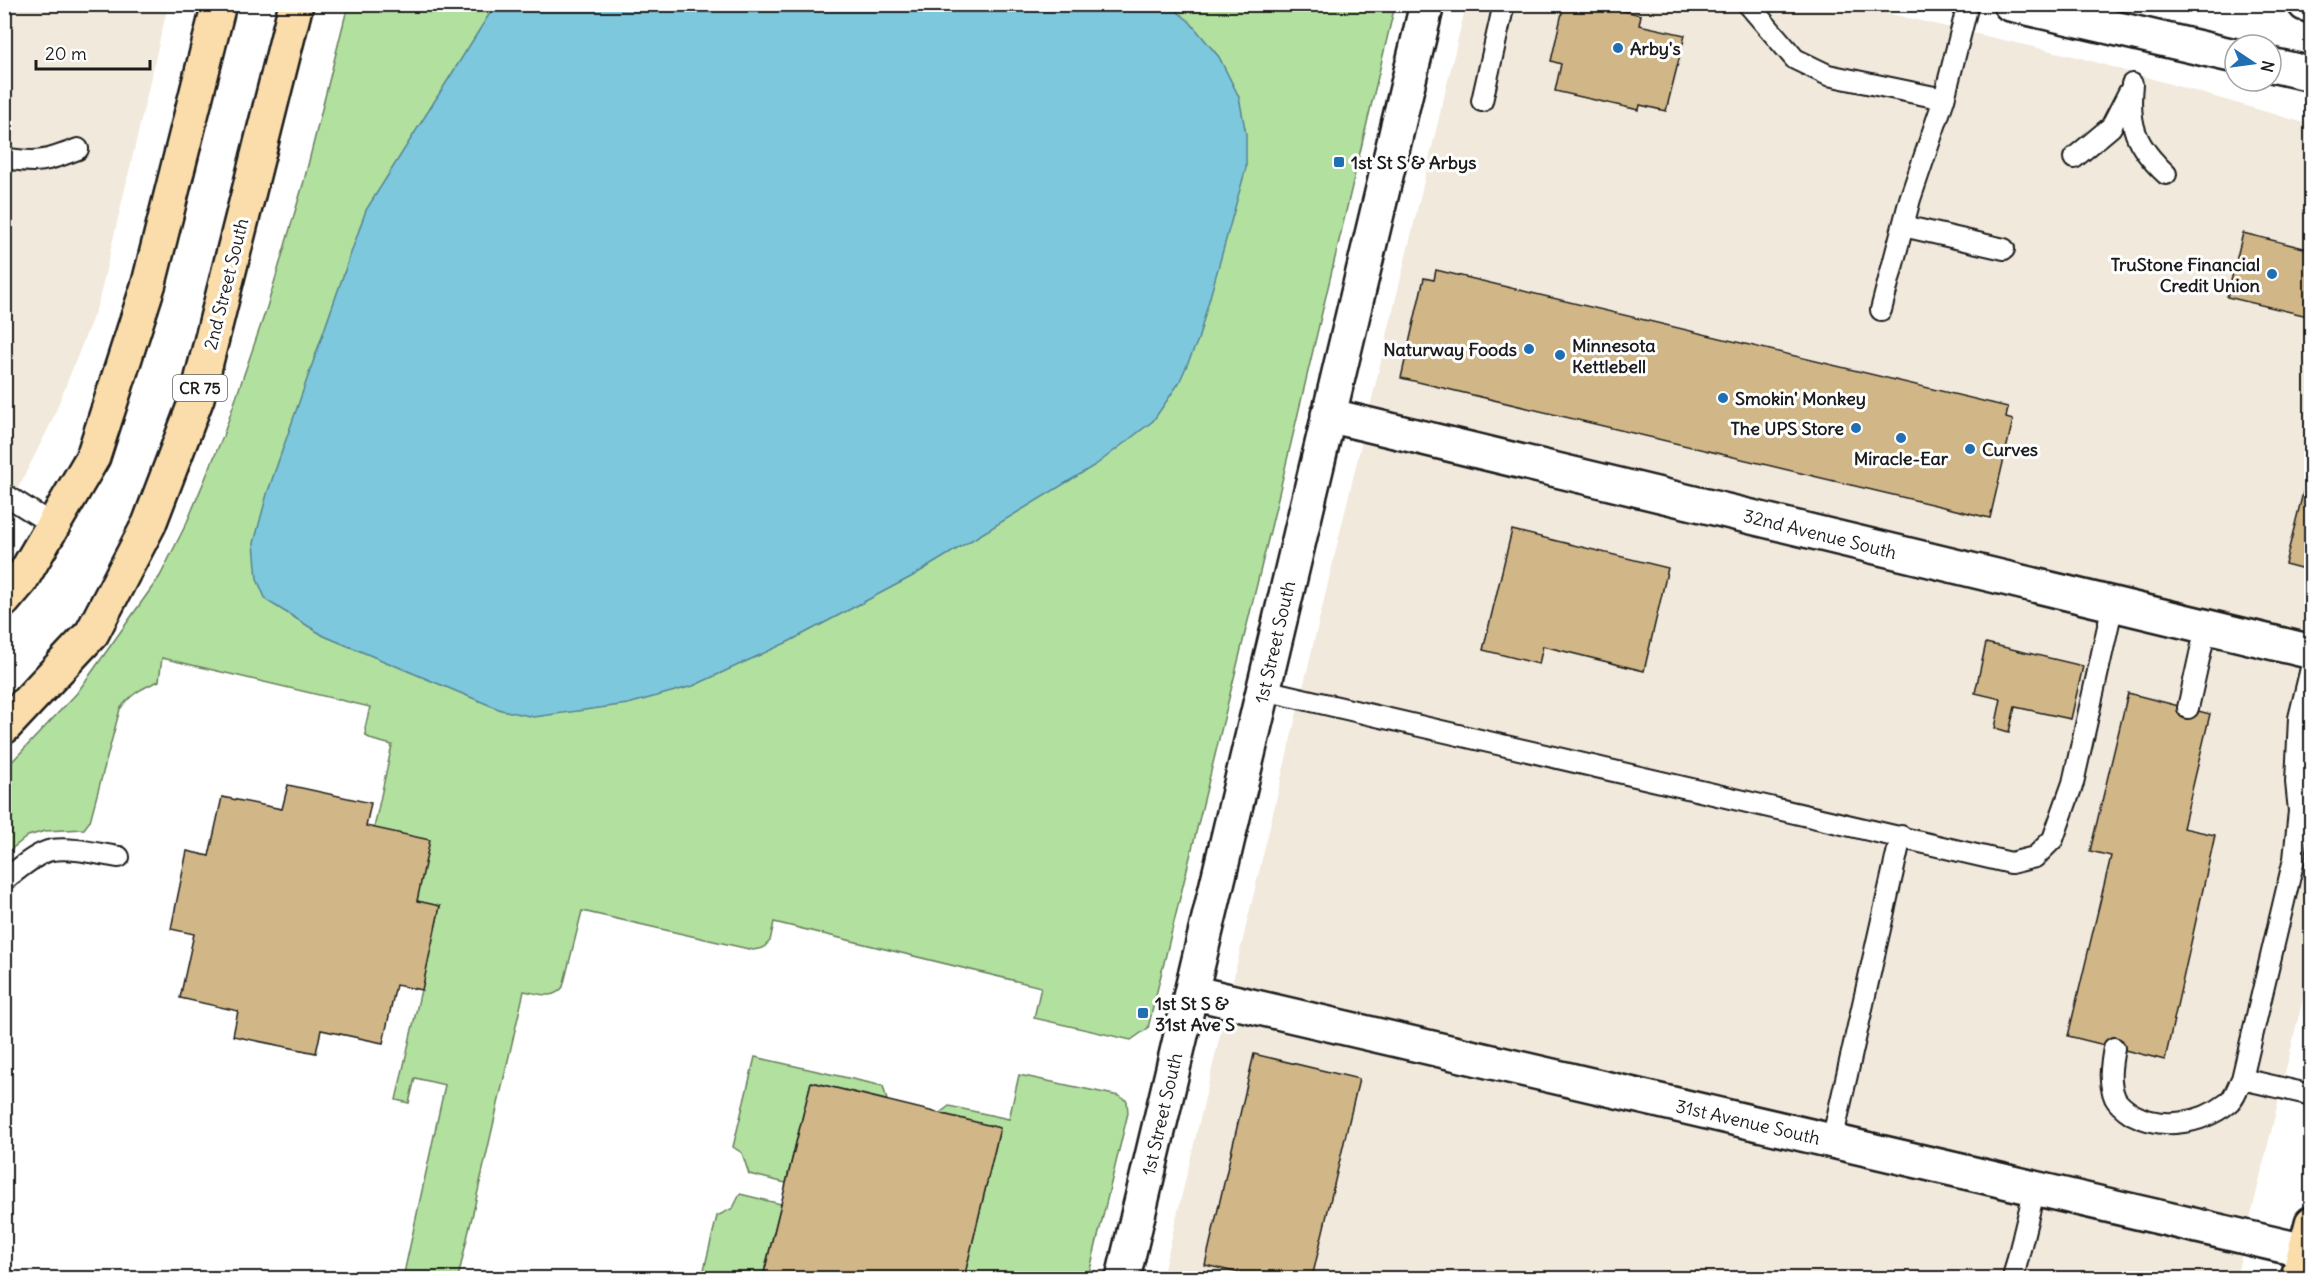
<svg xmlns="http://www.w3.org/2000/svg" width="2316" height="1283" viewBox="0 0 2316 1283" font-family="Delius,sans-serif">
<style>
.built{fill:#f1e9db}
.green{fill:#b2e09f;stroke:#677e5e;stroke-width:1.5}
.water{fill:#7dc8dd;stroke:#568390;stroke-width:1.5}
.building{fill:#d1b787;stroke:#1c1c1c;stroke-width:1.5}
.lines{fill:none;stroke-linecap:round;stroke-linejoin:round}
.service-casing{stroke:#1c1c1c;stroke-width:24}
.minor-casing{stroke:#1c1c1c;stroke-width:38}
.secondary-casing{stroke:#1c1c1c;stroke-width:38}
.primary-casing{stroke:#1c1c1c;stroke-width:38}
.trunk-casing{stroke:#1c1c1c;stroke-width:38}
.service{stroke:#fff;stroke-width:20}
.minor{stroke:#fff;stroke-width:33}
.secondary{stroke:#fff;stroke-width:33}
.primary{stroke:#faddab;stroke-width:33}
.trunk{stroke:#faddab;stroke-width:33}
.poi-dot{fill:#1f6fb2;stroke:#fff;stroke-width:2}
.labels{text-anchor:middle;dominant-baseline:central;stroke-width:6;stroke-linejoin:round;paint-order:stroke}
.shield{fill:#fff;stroke:#606060;stroke-width:1.5}
.shield-label{font-size:16px;font-weight:bold;fill:#1c1c1c}
.poi-label{font-size:18px;font-weight:bold;fill:#1c1c1c;stroke:#fff;text-anchor:start}
.street-label{font-size:18px;fill:#1c1c1c;stroke:#fff}
</style>
<rect width="100%" height="100%" fill="#fff"/>
<filter id="ink" filterUnits="userSpaceOnUse"><feTurbulence type="fractalNoise" baseFrequency=".0167" numOctaves="2"/><feDisplacementMap in="SourceGraphic" scale="12" xChannelSelector="R" yChannelSelector="G"/><feConvolveMatrix kernelMatrix="1 2 1 2 8 2 1 2 1" color-interpolation-filters="sRGB"/></filter>
<g filter="url(#ink)">
<path class="built" d="M5 5H168L98 304 51 423 5 514Z
M1466 5H1852L2077 57 2311 125V965L2236 1278H1162Z"/>
<path class="green" d="M348 5H1395L1273 519 1148 1028 1131 1040 1034 1018 1041 987 774 922 770 941 763 948 753 950 582 911 563 987C552 1001 538 993 524 991L458 1278H403L445 1085 415 1078 409 1103 396 1100 440 906 417 901 374 828 392 745 373 740 366 736 365 728 370 707 162 658 159 681C142 688 131 694 120 709L90 821 84 829 45 831 28 836 5 854V769L77 693 160 576 187 522 223 436 267 307 304 181Z
M755 1057 883 1086 887 1100 811 1082 786 1183 749 1174 742 1153 733 1147Z
M1019 1075 1119 1096 1127 1101 1128 1113 1088 1278H964L1000 1128 940 1113 949 1106 1009 1119Z
M740 1194 781 1204 764 1272 788 1278H702L717 1216 733 1208Z"/>
<path class="water" d="M495 5H1169L1189 21 1219 57 1239 97 1246 134V168L1198 340 1179 383 1153 421 1097 464 911 577 790 641 693 686 628 704 534 717 501 710 324 636 266 600 257 579 254 543 267 494 366 210Z"/>
<path class="building" d="M1564 4H1594L1641 15 1639 25 1685 35 1666 111 1640 105 1639 110 1555 91 1561 64 1551 61Z
M2243 233 2312 250V317L2227 297Z
M1436 270 2008 407 2006 418 2013 420 1990 518 1401 378 1424 278 1434 280Z
M2312 457V571L2285 564Z
M1512 530 1668 568 1644 671 1543 646 1539 664 1483 650Z
M1986 643 2083 666 2071 719 2015 707 2009 732 1995 728 2001 699 1975 693Z
M2128 693 2210 714 2183 828 2215 835 2165 1060 2068 1036 2111 856 2090 851Z
M288 785 371 803 366 826 430 840 417 901 440 906 422 990 396 985 383 1043 321 1030 316 1053 233 1036 238 1011 180 998 194 934 171 929 187 851 209 856 222 797 282 809Z
M1254 1054 1359 1079 1312 1278H1261L1205 1265Z
M811 1082 1000 1128 964 1278H788L764 1273Z"/>
<g class="lines">
<defs>
<path id="service" d="M1748 4 1795 59 1828 75 1944 99
M2132 84C2128 125 2135 145 2166 174
M1482 101 1504 4
M4 158C38 164 47 161 78 149
M2074 158 2111 127 2129 92
M1903 226 2004 249
M1881 310 1910 199 1944 99 1968 4
M4 494 53 525
M1264 690 2011 863 2035 857 2053 839 2073 783 2113 604
M2188 708 2206 627
M4 880C18 870 36 853 52 850 73 847 98 854 119 857
M2114 1048C2111 1065 2108 1081 2115 1098 2118 1104 2126 1110 2132 1114 2162 1130 2201 1124 2228 1103 2235 1098 2238 1086 2242 1079L2294 859 2299 811 2296 782 2299 718 2312 664
M2242 1079 2312 1095
M1832 1141 1901 836
M2013 1278 2035 1188"/>
<path id="minor" d="M1328 415 2312 652
M1191 992 2305 1251
M1123 1278 1427 4"/>
<path id="secondary" d="M2010 4 2235 56
M2305 4 2312 6
M2271 65 2312 74"/>
<path id="primary" d="M4 600 21 580 93 457 149 283 219 4
M4 727 92 633 149 524 197 398 296 4"/>
<path id="trunk" d="M2298 1278 2312 1223"/>
</defs>
<use href="#service" class="service-casing"/>
<use href="#minor" class="minor-casing"/>
<use href="#secondary" class="secondary-casing"/>
<use href="#primary" class="primary-casing"/>
<use href="#trunk" class="trunk-casing"/>
<use href="#service" class="service"/>
<use href="#minor" class="minor"/>
<use href="#secondary" class="secondary"/>
<use href="#primary" class="primary"/>
<use href="#trunk" class="trunk"/>
</g>
</g>
<g class="poi-dot">
<circle cx="1618" cy="48" r="6"/>
<rect x="1333" y="156" width="12" height="12" rx="3"/>
<circle cx="2272" cy="274" r="6"/>
<circle cx="1529" cy="349" r="6"/>
<circle cx="1560" cy="355" r="6"/>
<circle cx="1723" cy="398" r="6"/>
<circle cx="1856" cy="428" r="6"/>
<circle cx="1901" cy="438" r="6"/>
<circle cx="1970" cy="449" r="6"/>
<rect x="1137" y="1007" width="12" height="12" rx="3"/>
</g>
<g class="labels">
<rect class="shield" x="173" y="375" width="54" height="26" rx="4.5"/>
<g class="shield-label">
<text x="200" y="388">CR 75</text>
</g>
<g class="poi-label">
<text x="1630" y="48">Arby's</text>
<text x="1351" y="162">1st St S &amp; Arbys</text>
<text x="2260" y="264" text-anchor="end">TruStone Financial<tspan x="2260" dy="21">Credit Union</tspan></text>
<text x="1572" y="345">Minnesota<tspan x="1572" dy="21">Kettlebell</tspan></text>
<text x="1517" y="349" text-anchor="end">Naturway Foods</text>
<text x="1735" y="398">Smokin' Monkey</text>
<text x="1844" y="428" text-anchor="end">The UPS Store</text>
<text x="1982" y="449">Curves</text>
<text x="1901" y="458" text-anchor="middle">Miracle-Ear</text>
<text x="1155" y="1003">1st St S &amp;<tspan x="1155" dy="21">31st Ave S</tspan></text>
</g>
<g class="street-label">
<text transform="translate(226 284) rotate(-76)">2nd Street South</text>
<text transform="translate(1820 534) rotate(14)">32nd Avenue South</text>
<text transform="translate(1275 642) rotate(-77)">1st Street South</text>
<text transform="translate(1162 1114) rotate(-77)">1st Street South</text>
<text transform="translate(1748 1122) rotate(13)">31st Avenue South</text>
</g>
</g>
<rect width="2316" height="1283" fill="none" stroke="#fff" stroke-width="24"/>
<rect x="12" y="12" width="2292" height="1259" fill="none" stroke="#1c1c1c" stroke-width="2" filter="url(#ink)"/>
<g transform="translate(2253 63) rotate(103)"><circle r="28" fill="#ffffff" stroke="#a4a4a4" stroke-width="1.5"/>
<path d="M0-4.5L10 22L0 15L-10 22Z" fill="#1f6fb2"/>
<text y="-9" font-size="16" font-weight="bold" text-anchor="middle" fill="#1c1c1c">N</text>
</g>
<path d="M36 60v9h114v-9" fill="none" stroke="#1c1c1c" stroke-width="3"/>
<text x="45" y="60" font-size="18" fill="#1c1c1c" stroke="#ffffff" stroke-width="4.5" paint-order="stroke">20 m</text>
</svg>
